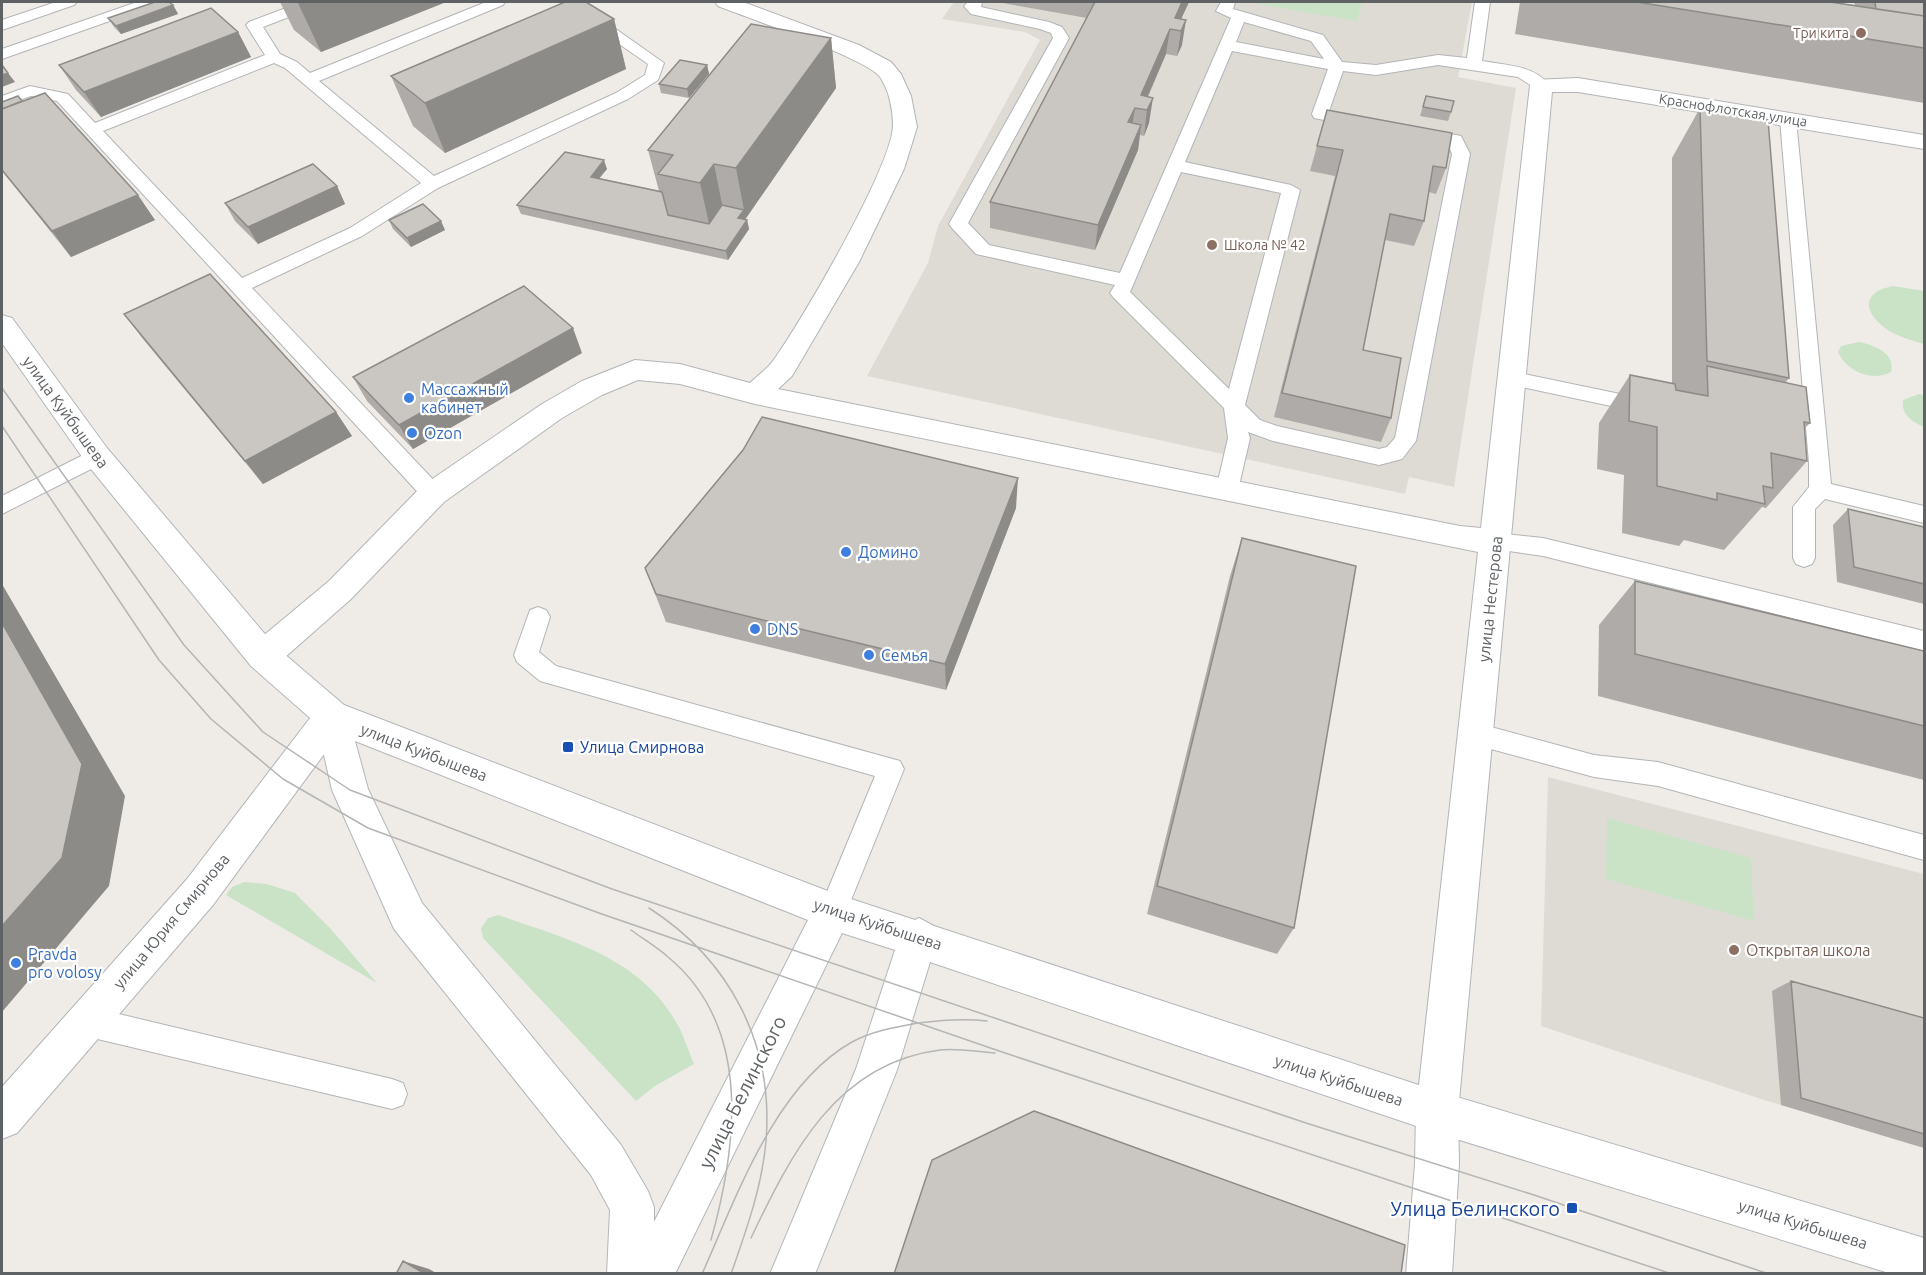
<svg xmlns="http://www.w3.org/2000/svg" width="1926" height="1275" viewBox="0 0 1926 1275" font-family="Ubuntu,sans-serif">
<style>
.education{fill:#dedbd5}
.green{fill:#cae3c7}
.lines{fill:none;stroke-linecap:round;stroke-linejoin:round}
.lane-casing{stroke:#b2b4b7;stroke-width:2}
.street-casing{stroke:#b2b4b7;stroke-width:2}
.secondary-casing{stroke:#b3b6ba;stroke-width:2}
.lane{fill:#fff;fill-rule:evenodd}
.street{fill:#fff;fill-rule:evenodd}
.secondary{fill:#fff;fill-rule:evenodd}
.tram{stroke:#b4b5b5;stroke-width:1.5}
.wall{fill:#aeaba8}
.shaded-wall{fill:#8d8b88}
.building{fill:#cac7c3;stroke:#8d8b88;stroke-width:1.5}
.education-dot{fill:#8d6e63;stroke:#fff;stroke-width:2}
.shop-dot{fill:#3f7fe0;stroke:#fff;stroke-width:2}
.transit-dot{fill:#1a4fb4;stroke:#fff;stroke-width:2}
.labels{text-anchor:middle;dominant-baseline:central;stroke-width:4.5;stroke-linejoin:round;paint-order:stroke}
.far-education-label{font-size:14px;fill:#785e54;stroke:#fff;text-anchor:end}
.far-street-label{font-size:14px;fill:#5e6265;stroke:#fff}
.shop-label{font-size:16px;fill:#366cbe;stroke:#fff;text-anchor:start}
.street-label{font-size:16px;fill:#5e6265;stroke:#fff}
.transit-label{font-size:16px;fill:#164399;stroke:#fff;text-anchor:start}
.education-label{font-size:16px;fill:#785e54;stroke:#fff;text-anchor:start}
.near-street-label{font-size:20px;fill:#5e6265;stroke:#fff}
.near-transit-label{font-size:20px;fill:#164399;stroke:#fff;text-anchor:end}
</style>
<rect width="100%" height="100%" fill="#efece7"/>
<path class="education" d="M954 2H1472L1458 77 1516 88 1454 487 1409 477 1405 494 867 376 928 263 938 226 1040 40 1025 32 942 19Z
M1548 777 1924 874V1148L1761 1099 1541 1026Z"/>
<path class="green" d="M1258 2H1362L1357 21 1257 4Z
M1893 286 1924 291V344C1913 341 1903 338 1893 333 1866 318 1856 293 1893 286Z
M1859 342C1874 345 1896 353 1891 372 1872 382 1847 372 1838 352L1841 346Z
M1919 394 1924 395V427C1912 421 1901 415 1903 400Z
M1607 818 1751 858 1754 921 1606 879Z
M244 882 267 884 295 893 330 928 377 983 226 895 232 887Z
M498 915C564 938 639 956 676 1022 684 1035 688 1050 694 1064L655 1086 636 1101 483 938 481 928 488 918Z"/>
<g class="lines">
<defs>
<path id="lane" d="M56 2H77L74 5 2 30V20Z
M137 2H158L155 5 2 59V49Z
M302 2H323L320 5 263 27 280 54 297 62 310 73 486 2H505L503 5 319 81 434 176 616 93 645 75 648 64 586 21 583 18 586 15H596L664 63 658 80 628 99 438 188 362 236 252 288 441 488 444 494 441 500 433 502 425 500 57 101 31 96 2 106V96L30 86 68 94 95 123 265 55 246 25 249 22ZM274 63 285 68 421 183 350 228 242 278 103 131Z
M968 2H982L981 7 1049 22 1062 27 1069 38 968 223 989 245 1120 273 1231 18 1216 11 1221 2H1235L1233 9 1323 35 1342 62 1376 65 1438 55 1467 58 1475 2H1490L1482 61C1505 65 1534 65 1549 85L1547 88H1535L1518 77 1438 65 1376 75 1343 71 1329 111 1362 117 1364 121 1362 125 1356 126 1314 118 1312 114 1328 69 1232 51 1185 162 1291 185 1300 190 1245 405 1260 420 1277 426 1379 449 1387 447 1395 438 1452 154 1448 144 1413 137 1411 133 1419 128 1461 136 1470 154 1416 441 1402 459 1379 465 1273 441 1248 432 1250 438 1238 490 1235 496 1227 498 1219 496 1216 490 1228 438 1224 408 1113 297 1110 293 1115 285 976 254 952 228 949 224 1053 38 1051 33 1040 29 971 14 964 6ZM1244 22 1311 41 1324 59 1236 42ZM1181 172 1281 193 1229 389 1130 292Z
M1788 114 1796 119 1831 484 1924 506V523L1825 499 1815 509V558L1812 564 1804 567 1796 564 1793 558V507L1809 487V463L1780 119Z
M1510 371 1644 399 1651 401 1654 406 1651 411 1644 413 1503 383 1500 378 1503 373Z
M97 448 105 450 108 456 105 462 2 514V496Z
M1496 533 1543 538 1924 631V651L1543 556 1488 548 1485 542 1488 536Z
M538 607 546 610 550 617 539 652 556 666 900 761 904 769 843 920 833 924 823 920 819 911 875 776 540 681 517 662 514 655 530 610Z
M1476 723 1594 755 1658 762 1924 835V860L1658 786 1594 777 1476 745 1467 742 1463 734 1467 726Z
M85 1006 392 1079 403 1083 407 1094 403 1105 392 1109 85 1036 75 1031 70 1021 75 1011Z"/>
<path id="street" d="M715 2H743L859 45 891 62 901 74 911 96 917 127 904 169 859 262 792 376 778 389 1460 526 1481 528 1530 85 1533 80 1578 78 1924 135V149L1578 92H1552L1458 1112 1459 1164 1452 1274H1406L1415 1164 1416 1112 1478 552 755 404 680 384 638 380 602 395 562 418 444 502 351 599 275 666 263 670 251 666 246 656 251 646 329 581 422 486 542 404 582 381 635 360 680 364 750 383C757 376 767 369 773 361 800 324 893 165 893 125 893 110 889 90 880 77 868 59 745 17 718 6Z
M332 701 344 705 349 716 344 727 213 905 17 1133 2 1139V1087L187 879 320 705Z"/>
<path id="secondary" d="M2 315 12 318 107 448 275 646 344 705 833 893 915 920 919 918 934 926 1437 1091 1924 1238V1274H1892L1437 1133 930 962 897 1070 815 1274H770L856 1069 895 950 842 933 675 1274H607L610 1210 591 1175 394 929 332 790 317 724 251 666 87 464 2 343ZM355 741 808 920 654 1222V1207L648 1191 621 1145 422 903 368 789Z"/>
</defs>
<use href="#lane" class="lane-casing"/>
<use href="#street" class="street-casing"/>
<use href="#secondary" class="secondary-casing"/>
<use href="#lane" class="lane"/>
<use href="#street" class="street"/>
<use href="#secondary" class="secondary"/>
<path class="tram" d="M2 388 184 645 263 732 350 790 612 889 1306 1123 1534 1195 1769 1274
M2 426 159 660 211 719 283 779 368 828 599 913 1005 1053 1672 1274
M649 908C730 960 774 1044 766 1141 762 1187 746 1231 731 1274
M631 930C643 939 657 947 668 957 753 1027 737 1147 711 1240
M751 1238C791 1154 836 1063 940 1050 958 1048 977 1052 995 1053
M702 1274C736 1198 775 1085 852 1042 872 1031 896 1027 918 1023 941 1020 964 1018 987 1021"/>
</g>
<path class="wall" d="M280 2H446L321 52 294 30Z
M997 2H1189L1181 19 1182 45 1177 56 1166 54 1148 97 1149 123 1144 136 1140 135 1138 150 1095 250 990 228V202L1087 18Z
M1520 2H1830L1855 5 1854 2H1924V103L1515 34Z
M173 5 178 14 121 34 114 27 108 18Z
M614 19 626 69 445 153 413 126 391 76Z
M238 32 251 57 101 117 76 90 59 65Z
M831 38 836 88 745 219 747 220 749 229 728 260 521 214 517 205 607 169 599 178 659 191 648 150Z
M707 65 709 74 689 98 661 93 659 84Z
M1426 96 1451 112 1448 121 1420 116Z
M22 101 155 220 71 257 2 171V102Z
M1700 108 1789 378 1785 383 1810 423 1804 429 1807 461 1766 508 1762 507 1724 550 1684 540 1679 546 1622 533 1624 475 1597 469 1599 423 1630 375 1672 384V158Z
M1327 110 1446 168 1436 194 1429 192 1424 221 1414 246 1385 240 1363 350 1391 418 1381 442 1274 417 1335 176 1310 171Z
M337 186 345 204 258 244 235 221 225 203Z
M389 220 445 230 411 247 393 229Z
M124 314 336 412 352 436 263 484 143 339Z
M582 353 413 449 367 401 353 377Z
M1016 508 946 690 666 622 645 568Z
M1848 509 1924 584V604L1837 582 1833 525Z
M1242 538 1294 928 1277 954 1147 914 1230 576Z
M1635 581 1924 651V780L1598 696 1599 625Z
M1791 981 1924 1018V1148L1781 1105 1772 991Z"/>
<path class="shaded-wall" d="M302 2H446L321 52 298 3Z
M1182 2H1189L1176 30 1175 18Z
M173 5 178 14 121 34 116 26Z
M614 19 626 69 445 153 425 103Z
M1186 20 1182 45 1177 56 1181 31Z
M1170 29 1166 54 1142 109 1141 95Z
M238 32 251 57 101 117 84 92Z
M831 38 836 88 740 227 738 218 744 210 736 168Z
M707 65 709 74 689 98 687 89Z
M8 73 15 82 2 87V75Z
M1153 98 1149 123 1144 136 1147 110Z
M1135 108 1131 133 1128 122Z
M1141 125 1138 150 1095 250 1098 225Z
M604 160 607 169 593 186 591 177Z
M714 164 724 214 711 233 700 183Z
M337 186 345 204 258 244 248 227Z
M138 195 155 220 71 257 52 231Z
M747 220 749 229 728 260 726 251Z
M441 221 445 230 411 247 407 238Z
M573 328 582 353 413 449 399 425Z
M336 412 352 436 263 484 245 461Z
M1018 478 1016 508 946 690 945 664Z
M2 584 125 796 109 886 2 1012Z
M403 1261 429 1269 438 1274H425Z"/>
<path class="building" d="M155 2H169L173 5 116 26 108 18Z
M565 2H586L614 19 425 103 391 76Z
M1095 2H1182L1175 18 1186 20 1181 31 1170 29 1141 95 1153 98 1147 110 1135 108 1128 122 1141 125 1098 225 990 202Z
M1637 2H1830L1924 16V48Z
M1875 2H1924V16L1876 9Z
M211 8 238 32 84 92 59 65Z
M751 24 831 38 736 168 714 164 700 183 658 174 673 155 648 150Z
M680 60 707 65 687 89 659 84Z
M2 65 8 73 2 75Z
M45 93 138 195 52 231 2 170V109Z
M18 96 22 101 2 109V102Z
M1426 96 1454 101 1451 112 1423 107Z
M1700 108 1768 120 1789 378 1707 361Z
M1327 110 1452 133 1446 168 1433 166 1424 221 1390 214 1363 350 1401 358 1391 418 1282 393 1343 150 1317 146Z
M565 152 604 160 591 177 662 192 668 215 709 224 722 205 744 210 738 218 747 220 726 251 517 205Z
M313 164 337 186 248 227 225 203Z
M423 204 441 221 407 238 389 220Z
M210 274 336 412 245 461 124 314Z
M524 286 573 328 399 425 353 377Z
M1707 366 1806 387 1810 423 1804 422 1807 461 1771 453 1773 488 1763 486 1765 504 1717 493V500L1657 486V427L1629 421 1630 375 1675 384 1676 390 1708 396Z
M762 417 1018 478 945 664 656 594 645 568 743 450Z
M1848 509 1924 527V584L1854 567Z
M1242 538 1356 566 1294 928 1157 886Z
M1635 581 1924 651V726L1635 654Z
M2 623 82 764 62 858 2 926Z
M1791 981 1924 1018V1134L1801 1098Z
M1034 1111 1405 1245 1401 1274H894L932 1160Z
M403 1261 425 1274H396Z"/>
<g class="education-dot">
<circle cx="1861" cy="33" r="6"/>
<circle cx="1212" cy="245" r="6"/>
<circle cx="1734" cy="950" r="6"/>
</g>
<g class="shop-dot">
<circle cx="409" cy="398" r="6"/>
<circle cx="412" cy="433" r="6"/>
<circle cx="846" cy="552" r="6"/>
<circle cx="755" cy="629" r="6"/>
<circle cx="869" cy="655" r="6"/>
<circle cx="16" cy="963" r="6"/>
</g>
<g class="transit-dot">
<rect x="562" y="741" width="12" height="12" rx="3"/>
<rect x="1566" y="1202" width="12" height="12" rx="3"/>
</g>
<g class="labels">
<g class="far-education-label">
<text x="1849" y="33">Три кита</text>
<text x="1224" y="245" text-anchor="start">Школа № 42</text>
</g>
<g class="far-street-label">
<text transform="translate(1733 110) rotate(9)">Краснофлотская улица</text>
</g>
<g class="shop-label">
<text x="421" y="389">Массажный<tspan x="421" dy="18">кабинет</tspan></text>
<text x="424" y="433">Ozon</text>
<text x="858" y="552">Домино</text>
<text x="767" y="629">DNS</text>
<text x="881" y="655">Семья</text>
<text x="28" y="954">Pravda<tspan x="28" dy="18">pro volosy</tspan></text>
</g>
<g class="street-label">
<text transform="translate(66 412) rotate(54)">улица Куйбышева</text>
<text transform="translate(1490 599) rotate(-84)">улица Нестерова</text>
<text transform="translate(424 752) rotate(21)">улица Куйбышева</text>
<text transform="translate(171 921) rotate(-50)">улица Юрия Смирнова</text>
<text transform="translate(878 924) rotate(18)">улица Куйбышева</text>
<text transform="translate(1339 1080) rotate(18)">улица Куйбышева</text>
<text transform="translate(1803 1224) rotate(17)">улица Куйбышева</text>
</g>
<g class="transit-label">
<text x="580" y="747">Улица Смирнова</text>
</g>
<g class="education-label">
<text x="1746" y="950">Открытая школа</text>
</g>
<g class="near-street-label">
<text transform="translate(742 1092) rotate(-63)">улица Белинского</text>
</g>
<g class="near-transit-label">
<text x="1560" y="1208">Улица Белинского</text>
</g>
</g>
<rect width="1926" height="1275" fill="none" stroke="#5e6265" stroke-width="6"/>
</svg>
